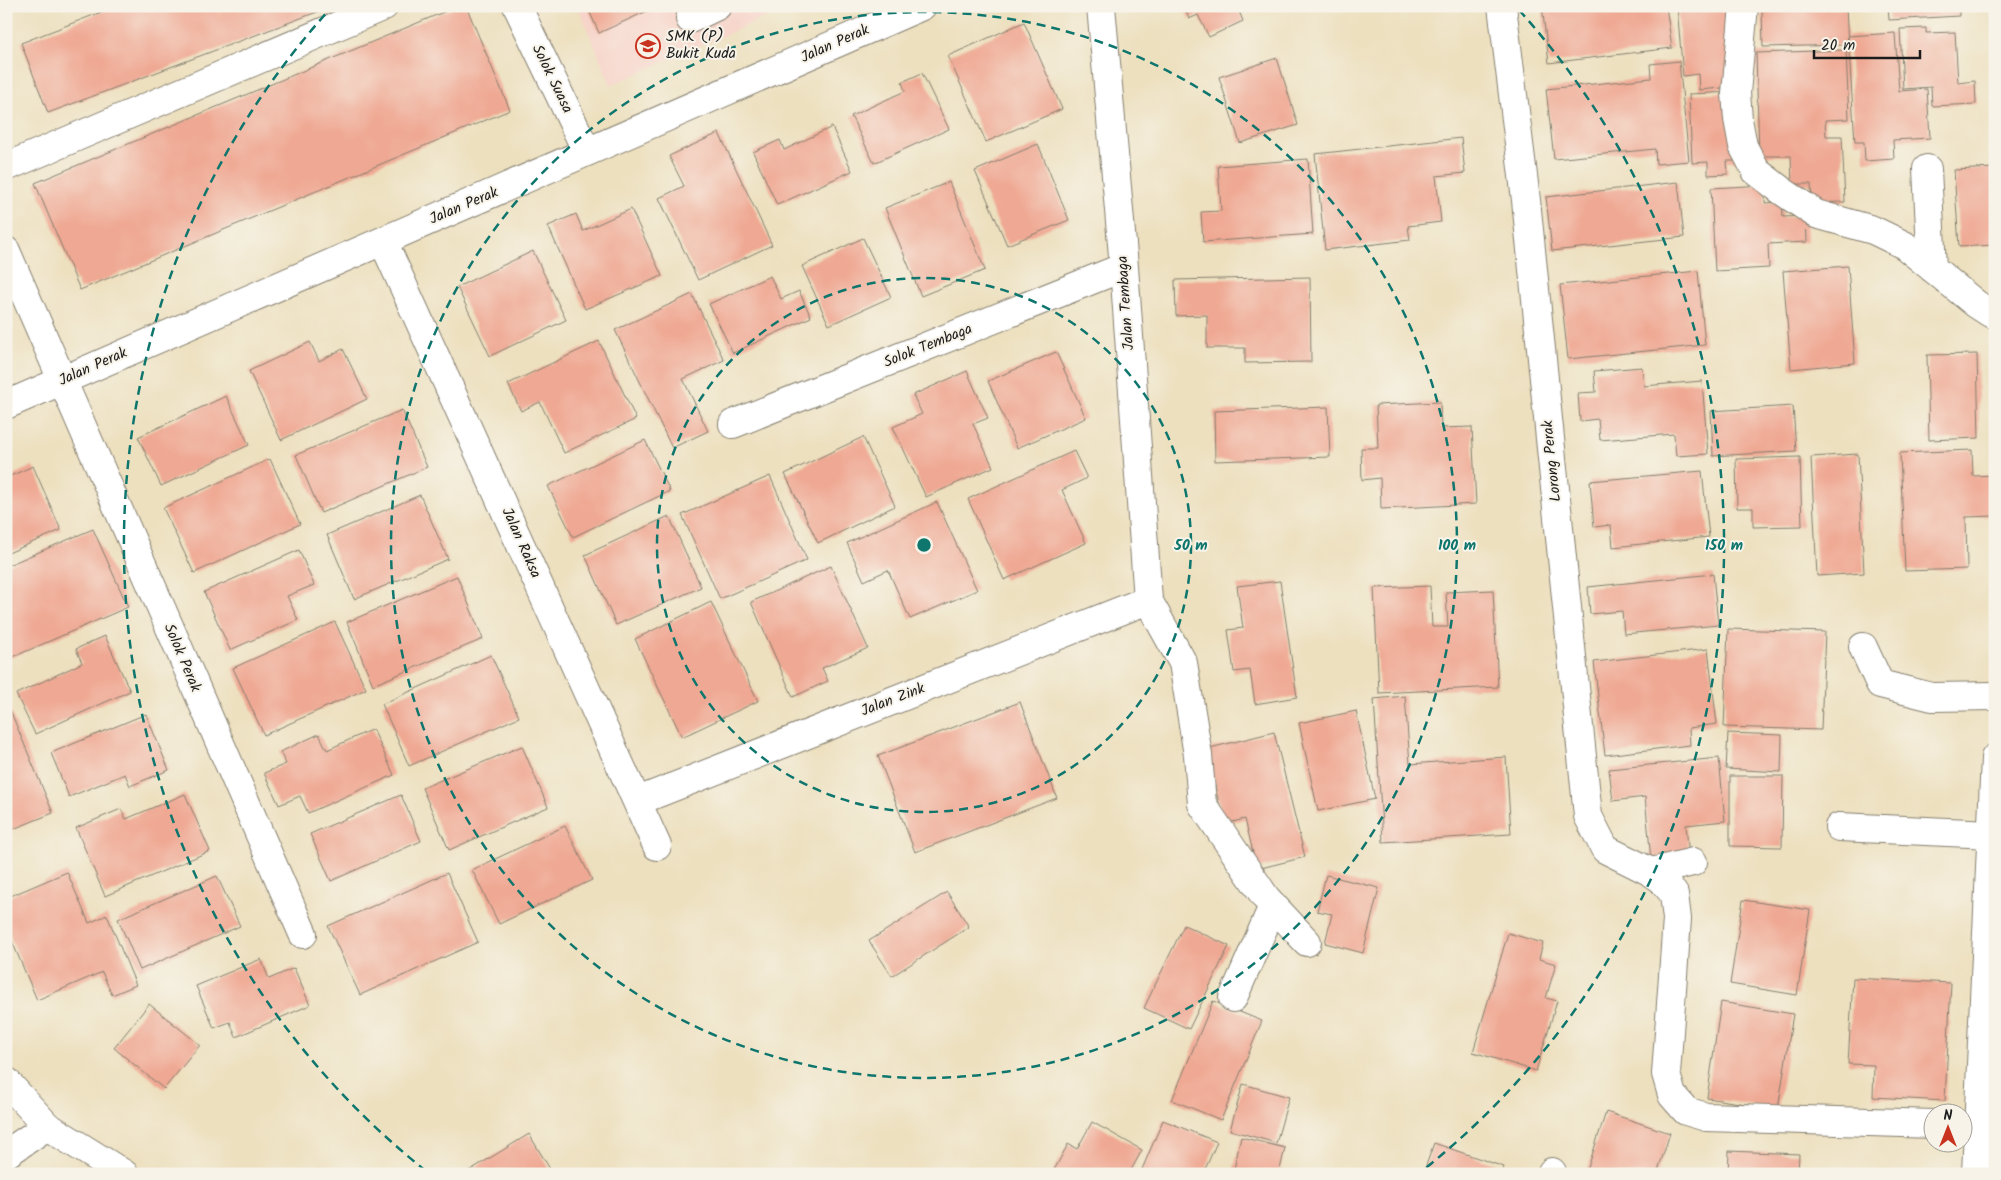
<svg xmlns="http://www.w3.org/2000/svg" width="2001" height="1180" viewBox="0 0 2001 1180" font-family="Kalam,sans-serif">
<style>
.built{fill:#f7d1c7}
.building{fill:#efa893}
.lines{fill:none;stroke-linecap:round;stroke-linejoin:round}
.minor-casing{stroke:#847e6e;stroke-width:30}
.minor{stroke:#fff;stroke-width:28}
.ring{fill:none;stroke:#0f766e;stroke-width:2.5;stroke-dasharray:9 6}
.labels{text-anchor:middle;dominant-baseline:central;stroke-width:4;stroke-linejoin:round;paint-order:stroke}
.poi-label{font-size:15px;fill:#1c1c1c;stroke:#f7f3e8;text-anchor:start}
.street-label{font-size:15px;fill:#1c1c1c;stroke:#f7f3e8}
.centre{fill:#0f766e;stroke:#f7f3e8;stroke-width:2.5}
.ring-label{font-size:15px;text-anchor:middle;font-weight:bold;fill:#0f766e;stroke:#f7f3e8;stroke-width:4;stroke-linejoin:round;paint-order:stroke}
</style>
<rect width="100%" height="100%" fill="#f7f3e8"/>
<filter id="ink" filterUnits="userSpaceOnUse"><feTurbulence type="fractalNoise" baseFrequency=".02" numOctaves="2"/><feDisplacementMap in="SourceGraphic" scale="10" xChannelSelector="R" yChannelSelector="G"/><feConvolveMatrix kernelMatrix="1 2 1 2 8 2 1 2 1" color-interpolation-filters="sRGB"/></filter>
<filter id="wash" filterUnits="userSpaceOnUse"><feTurbulence type="fractalNoise" baseFrequency=".0096" numOctaves="4" result="noise"/><feDisplacementMap in="SourceGraphic" scale="20" xChannelSelector="R" yChannelSelector="G"/><feGaussianBlur stdDeviation="1.12" result="paint"/><feColorMatrix in="noise" values="0 0 0 0 0 0 0 0 0 0 0 0 0 0 0 0 0 1.4 0 .05"/><feComposite in="paint" operator="in"/></filter>
<g filter="url(#wash)">
<rect width="100%" height="100%" fill="#ede0bf"/>
<path class="built" d="M578 6H791L611 85Z"/>
<g id="blocks">
<path class="building" d="M117 6H333L48 113 21 43Z
M458 6H466L510 110 80 290 35 183Z
M587 6H658L599 33Z
M1184 6H1237L1243 21 1209 37 1198 15 1189 19Z
M1542 6H1666L1672 48 1549 63Z
M1677 6H1737L1733 87 1699 90 1698 74 1683 76Z
M1888 6H1959V16L1889 20Z
M1846 8 1848 45 1763 47 1762 10Z
M1024 22 1062 109 986 142 948 56Z
M1926 28V33L1955 32 1958 83 1975 81 1976 104 1932 106 1931 87 1903 89 1900 29Z
M1895 33 1899 91 1927 89 1930 138 1893 140 1894 159 1865 161 1864 142H1855L1848 36Z
M1846 50 1849 119 1825 120 1826 136H1842L1845 202 1812 203 1811 184H1792L1791 156H1759L1756 53Z
M1277 58 1298 125 1240 143 1219 77Z
M1679 61 1689 161 1656 164 1655 149 1554 159 1546 89 1651 78 1650 64Z
M922 73 949 129 874 163 851 116 905 91 902 82Z
M1733 92 1737 161H1727L1728 174 1708 175V162L1692 163 1689 94Z
M832 127 852 171 777 205 753 152 780 140 784 150Z
M719 133 772 245 698 280 659 198 684 186 669 156Z
M1461 138 1465 173 1436 176 1441 222 1408 226 1410 240 1325 250 1315 154Z
M1038 144 1069 220 1007 245 975 171Z
M1308 159 1313 234 1203 242 1201 212 1221 211 1218 166Z
M1995 168V245L1959 247 1954 170Z
M949 182 985 270 921 296 885 208Z
M1678 182 1684 237 1552 251 1546 197Z
M1765 185V203L1782 202 1783 217 1806 216 1807 242 1768 244 1769 268 1715 271 1711 188Z
M631 209 662 276 585 309 548 226 576 214 583 231Z
M863 238 891 297 829 325 802 266Z
M533 251 566 320 490 356 457 287Z
M1848 266 1855 363 1791 369 1783 271Z
M1698 271 1705 345 1568 359 1560 285Z
M770 276 781 299 799 291 811 317 733 353 709 304Z
M1310 277 1311 362 1245 363V348H1207V315L1176 316 1175 280Z
M692 294 724 360 683 379 708 431 672 448 615 330Z
M599 341 636 419 564 453 540 402 521 411 508 384Z
M310 342 319 361 343 349 367 399 281 440 249 371Z
M1056 352 1086 418 1017 448 988 381Z
M1977 354 1979 438 1929 440 1927 355Z
M1642 367 1644 386 1702 381 1708 454 1676 456 1674 434 1600 440 1598 419 1580 421 1578 393 1596 392 1594 371Z
M967 371 988 418 973 424 993 467 926 497 893 427 922 414 913 395Z
M226 396 249 445 161 486 138 437Z
M1440 402 1441 428 1472 427 1476 504 1381 509 1380 478 1362 480 1361 448H1378L1376 405Z
M1793 406 1796 451 1713 456 1711 411Z
M1328 407 1330 457 1215 461 1214 411Z
M402 410 427 467 321 513 296 455Z
M863 437 895 506 818 543 785 474Z
M645 440 670 491 573 537 548 486Z
M1972 450 1973 476 1995 475V516L1966 517 1967 569 1905 571 1900 453Z
M1074 451 1087 478 1062 490 1086 543 1004 580 968 499Z
M1858 454 1864 573 1817 576 1811 457Z
M1800 457 1802 526 1753 527V508H1737L1736 459Z
M270 459 300 524 194 573 163 508Z
M33 466 61 530 6 554V478Z
M1702 471 1709 537 1613 547 1611 525 1594 527 1590 481Z
M770 476 807 560 720 599 682 515Z
M420 495 448 559 354 599 327 535Z
M937 502 977 590 910 619 888 570 864 581 847 543Z
M669 516 701 587 616 625 585 555Z
M93 529 128 607 6 660V566Z
M299 550 314 585 287 596 298 620 230 650 204 592Z
M831 566 868 648 822 668 828 681 793 697 751 602Z
M1713 574 1718 625 1624 634 1622 611 1590 614 1588 587Z
M457 576 483 639 373 685 347 622Z
M1280 581 1297 697 1255 704 1250 670 1234 672 1228 630 1243 628 1237 586Z
M1430 586 1432 627H1448L1446 592 1493 590 1498 687 1379 693 1374 588Z
M711 602 758 701 682 737 635 639Z
M335 622 366 689 264 735 233 668Z
M1728 629 1825 632 1821 730 1724 727Z
M105 636 130 691 35 734 16 694 82 663 76 649Z
M1708 649 1717 724 1689 728 1690 745 1605 755 1594 662Z
M491 655 519 717 409 766 382 704Z
M1405 696 1410 764 1506 757 1511 834 1383 842 1374 699Z
M1020 702 1057 798 915 852 878 756Z
M10 710 53 813 6 832V712Z
M1356 711 1375 799 1318 811 1299 723Z
M146 714 169 770 130 786 125 774 69 797 51 753Z
M373 729 394 775 308 813 300 796 279 805 264 773 286 764 280 752 319 734 327 750Z
M1274 732 1305 857 1257 869 1245 819 1224 824 1206 749Z
M1728 733 1782 735 1781 772 1726 769Z
M522 746 548 807 449 850 422 788Z
M1719 758 1725 821 1686 825 1689 857 1651 860 1645 797 1613 801 1609 769Z
M1730 776H1783L1782 847 1730 846Z
M185 794 210 851 105 896 76 828 121 809 126 819Z
M401 795 421 841 331 881 310 834Z
M565 826 592 880 499 924 472 870Z
M67 872 89 923 107 915 136 985 112 995 102 972 37 1000 6 927V898Z
M447 873 478 942 360 995 328 926Z
M1326 875 1379 888 1363 953 1325 943 1332 914 1317 911Z
M217 876 240 926 140 970 118 919Z
M947 892 969 927 892 976 869 941Z
M1743 900 1810 910 1797 995 1730 984Z
M1184 925 1229 946 1189 1029 1144 1008Z
M1508 933 1543 943 1539 959 1556 964 1546 998 1557 1001 1536 1071 1473 1052Z
M261 959 269 979 294 968 310 1005 236 1037 230 1022 214 1028 196 986Z
M1853 978 1951 983 1945 1101 1873 1097 1874 1065 1848 1064Z
M1213 1001 1262 1021 1221 1120 1172 1100Z
M1721 1002 1793 1014 1778 1109 1707 1098Z
M149 1004 200 1045 164 1089 114 1048Z
M1243 1084 1289 1097 1276 1143 1230 1130Z
M1606 1112 1670 1133 1657 1174H1586Z
M1163 1120 1217 1142 1203 1174H1140Z
M1092 1122 1142 1150 1129 1174H1052L1068 1144 1077 1149Z
M529 1134 553 1174H464Z
M1241 1137 1285 1148 1279 1174H1233Z
M1434 1143 1504 1167 1501 1174H1423Z
M1729 1151 1799 1154 1798 1174H1728Z"/>
</g>
</g>
<g filter="url(#ink)">
<use href="#blocks" fill-opacity="0" stroke="#847e6e" stroke-width="1"/>
<g class="lines">
<defs>
<path id="minor" d="M517 6 587 152
M1101 6 1124 267 1148 600 1183 663 1198 755 1202 804 1266 898 1307 942
M1502 6 1526 200 1588 816 1605 849 1651 872 1661 879 1674 894 1677 919 1666 1074 1672 1095 1686 1111 1706 1117 1934 1124
M1744 6 1736 93 1738 119 1743 146 1756 171 1782 191 1816 214 1873 230 1904 245 1976 304 1990 313 1995 314
M690 19 717 6
M6 167 384 6
M1927 169 1932 268
M383 241 657 846
M6 251 303 934
M6 405 922 6
M733 424 1124 267
M1863 647 1880 684 1932 697 1995 696
M638 801 1148 600
M1839 827 1991 834
M1651 872 1693 862
M1233 998 1273 906
M6 1081 47 1126 124 1174
M6 1154 47 1126
M1552 1174V1172
M1976 1174 1995 758"/>
</defs>
<use href="#minor" class="minor-casing"/>
<use href="#minor" class="minor"/>
</g>
</g>
<g class="ring">
<circle cx="924" cy="545" r="267"/>
<circle cx="924" cy="545" r="533"/>
<path d="M426 1171A800 800 0 0 1 329 10M1519 10A800 800 0 0 1 1422 1171"/>
</g>
<defs>
<symbol id="school-ring" viewBox="-11 -11 22 22"><circle r="9.5" fill="#f7f3e8" stroke="#c8321e" stroke-width="1.5"/><path d="M0-5L7-2L0 1L-7-2ZM-4 1L0 2.5L4 1V4Q0 6-4 4Z" fill="#c8321e"/></symbol>
</defs>
<g fill-rule="evenodd">
<use href="#school-ring" x="634" y="32" width="28" height="28"/>
</g>
<g class="labels">
<g class="poi-label">
<text x="666" y="37">SMK (P)<tspan x="666" dy="17">Bukit Kuda</tspan></text>
</g>
<g class="street-label">
<text transform="translate(835 44) rotate(-24)">Jalan Perak</text>
<text transform="translate(552 79) rotate(64)">Solok Suasa</text>
<text transform="translate(464 206) rotate(-23)">Jalan Perak</text>
<text transform="translate(1126 303) rotate(-94)">Jalan Tembaga</text>
<text transform="translate(928 346) rotate(-22)">Solok Tembaga</text>
<text transform="translate(93 367) rotate(-24)">Jalan Perak</text>
<text transform="translate(1552 461) rotate(-96)">Lorong Perak</text>
<text transform="translate(521 543) rotate(66)">Jalan Raksa</text>
<text transform="translate(182 658) rotate(67)">Solok Perak</text>
<text transform="translate(893 700) rotate(-21)">Jalan Zink</text>
</g>
</g>
<circle cx="924" cy="545" r="8" class="centre"/>
<g class="ring-label">
<text x="1191" y="550">50 m</text>
<text x="1457" y="550">100 m</text>
<text x="1724" y="550">150 m</text>
</g>
<rect width="2001" height="1180" fill="none" stroke="#f7f3e8" stroke-width="25"/>
<g transform="translate(1948 1128)"><circle r="24" fill="#f7f3e8" stroke="#9f9d96"/>
<path d="M0-4L9 19L0 12L-9 19Z" fill="#c8321e"/>
<text y="-8" font-size="14" font-weight="bold" text-anchor="middle" fill="#1c1c1c">N</text>
</g>
<path d="M1814 50v8h106v-8" fill="none" stroke="#1c1c1c" stroke-width="2.5"/>
<text x="1821" y="50" font-size="15" fill="#1c1c1c" stroke="#f7f3e8" stroke-width="4" paint-order="stroke">20 m</text>
</svg>
